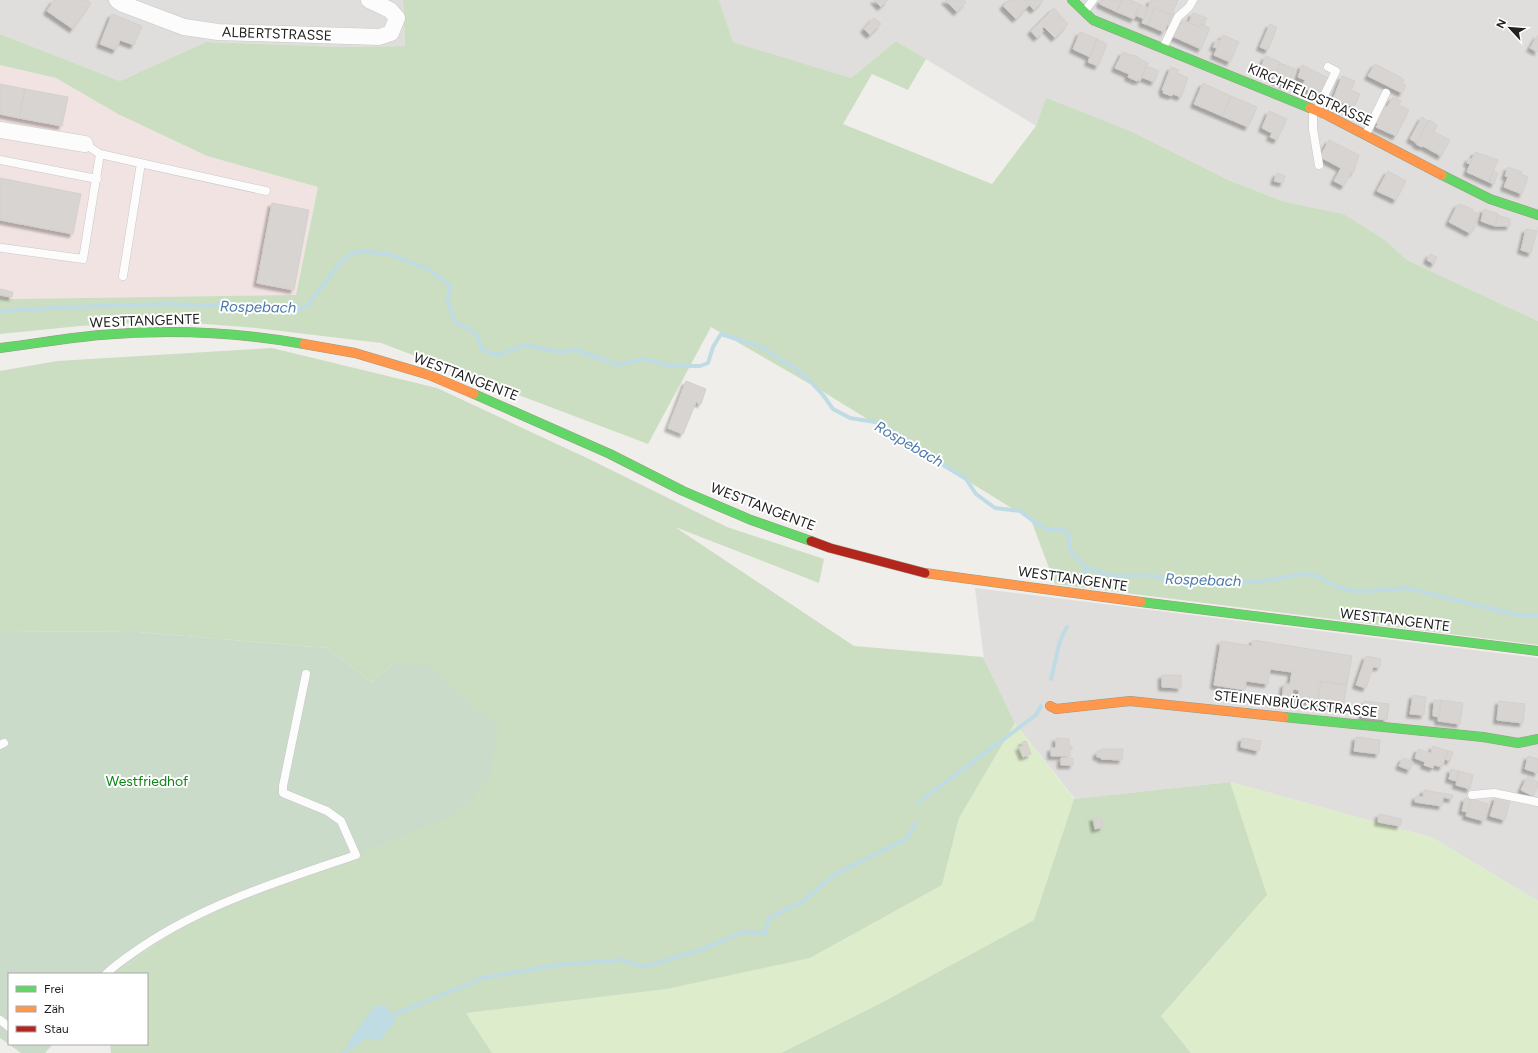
<svg xmlns="http://www.w3.org/2000/svg" width="1538" height="1053" viewBox="0 0 1538 1053" font-family="Figtree,sans-serif">
<style>
.residential{fill:#dfdedc}
.commercial{fill:#f1e3e1}
.grass{fill:#ddeccb}
.forest{fill:#cbdec1}
.cemetery{fill:#cadbca}
.water{fill:#bfdbe3}
.lines{fill:none;stroke-linecap:round;stroke-linejoin:round}
.stream{stroke:#bfdbe3;stroke-width:4}
.building{fill:#d7d4d2;stroke:#d3d0cc;filter:url(#shadow)}
.lane-casing{stroke:#c9c8c7;stroke-width:9}
.street-casing{stroke:#c9c8c7;stroke-width:17}
.fast-casing{stroke:#999a82;stroke-width:10}
.slow-casing{stroke:#999a82;stroke-width:10}
.jam-casing{stroke:#999a82;stroke-width:10}
.lane{stroke:#fdfcfc;stroke-width:8}
.street{stroke:#fdfcfc;stroke-width:16}
.fast{stroke:#63d668;stroke-width:9}
.slow{stroke:#ff974d;stroke-width:9}
.jam{stroke:#b3261e;stroke-width:9}
.labels{text-anchor:middle;dominant-baseline:central;stroke-width:4;stroke-linejoin:round;paint-order:stroke}
.street-label{font-size:14px;fill:#222;stroke:#fff}
.park-label{font-size:14px;fill:#0c8416;stroke:#fff}
.water-label{font-size:15px;font-style:italic;fill:#4a7aab;stroke:#fff}
</style>
<defs>
<filter id="shadow"><feDropShadow dx="-3.5" dy="3.5" stdDeviation="1" flood-color="#0004"/></filter>
</defs>
<rect width="100%" height="100%" fill="#f0eeeb"/>
<path class="residential" d="M0 0H403L405 46 343 47 206 42 120 81 0 34Z
M719 0H1538V321L1407 260 1385 240 1344 214 1285 202 1228 180 1130 131 1046 99 1036 126 896 41 851 78 733 42Z
M975 588 1538 658V901L1433 838 1230 782 1075 799 1015 723 984 659Z"/>
<path class="commercial" d="M0 65 56 78 118 114 207 156 318 187 296 295 14 299 0 298Z"/>
<path class="grass" d="M1015 723 1074 799 1034 920 881 1003 781 1053H492L466 1013 667 989 810 958 942 885 959 818Z
M1230 782 1433 838 1538 901V1053H1191L1161 1016 1267 895Z"/>
<path class="forest" d="M403 0H719L733 42 851 78 896 41 926 59 908 90 872 74 843 124 992 184 1036 126 1046 98 1130 131 1228 180 1285 202 1344 214 1385 240 1407 260 1538 321V645L1055 584 1031 520 822 391 711 327 648 444 381 343 256 328 168 321 80 326 0 334V298L14 299 296 295 318 187 207 156 118 114 56 78 0 65V34L120 81 206 42 343 47 405 46Z
M272 348 437 388 589 459 727 527 824 559 819 583 675 527 854 646 983 657 1015 723 959 818 942 885 810 958 667 989 466 1013 492 1053H111L110 1044H147V974H115L177 928 394 663 372 682 327 648 138 632 0 631V371L57 361Z
M1230 782 1267 895 1161 1016 1191 1053H781L881 1003 1034 920 1074 799Z"/>
<path class="cemetery" d="M0 631 138 632 327 648 372 682 394 663 428 666 498 727 490 778 461 812 177 928 115 974H9V1044H53L45 1053H21L0 1038Z"/>
<path class="water" d="M375 1006H386L396 1021 379 1041 366 1038 351 1051 348 1042Z"/>
<g class="lines">
<path class="stream" d="M0 311 73 307 167 304 298 309 308 305 336 268 349 255 360 251 388 254 428 269 449 285 448 302 455 322C472 330 477 330 482 350L498 355 525 345 558 352 576 350 618 365 643 359 671 366H700L708 363 713 347 721 334 759 346 793 367 809 380 823 395 833 409 850 418 875 422 906 439 937 461 966 479 976 494 995 508 1020 511 1037 524 1049 530H1064L1069 535V549L1086 568 1110 575H1140L1175 578 1210 583H1239L1272 580 1300 574 1315 575 1338 587 1357 592 1407 588 1517 615 1538 616
M1083 577 1086 568
M1051 679C1056 662 1057 642 1067 627
M919 802 1036 715 1041 706
M388 1017 483 978 557 965 623 960 644 967 703 949 743 932 765 933 769 918 802 902 834 875 906 839 917 822
M343 1053 353 1044"/>
</g>
<path class="building" d="M54 0H87L91 3 73 29 47 11Z
M874 0H888L881 7Z
M945 0H963L966 2 957 12Z
M1009 0H1024L1029 5 1016 19 1003 6Z
M1024 0H1042L1043 1 1034 10Z
M1101 0H1122L1117 12 1100 4Z
M1122 0H1130L1140 4 1134 19 1117 12Z
M1151 0H1178L1173 11 1175 14 1170 26 1167 25 1171 15 1154 8 1148 25 1142 23Z
M1140 4 1148 8 1144 19 1135 15Z
M1054 8 1068 24 1055 38 1044 27 1042 28 1043 32 1037 38 1031 31Z
M1154 8 1171 15 1164 32 1148 25Z
M1193 13 1207 18 1204 25 1200 24 1199 27 1189 22Z
M112 14 142 26 134 45 120 40 116 50 100 44Z
M874 18 881 24 870 35 864 29Z
M1183 20 1199 27 1200 24 1210 28 1201 49 1172 36 1177 23 1181 25Z
M1270 24 1277 27 1268 50 1260 47Z
M1080 32 1097 39 1090 57 1073 49Z
M1223 35 1239 42 1230 62 1214 55Z
M1538 35V52L1530 48Z
M1097 39 1107 44 1098 66 1088 62Z
M1217 39 1220 41 1217 48 1213 47Z
M1123 52 1133 56 1134 55 1138 57V58L1148 63 1140 81 1138 80 1137 81 1128 77 1129 74 1115 68Z
M1266 56 1280 62 1274 78 1259 71Z
M1280 63 1295 69 1288 86 1273 80Z
M1375 64 1402 78 1404 80 1402 83 1406 85 1402 93 1368 76Z
M1302 65 1328 78 1319 95 1302 87 1305 80 1298 77Z
M1146 66 1159 71 1154 82 1141 77Z
M1171 67 1179 70 1177 73 1188 78 1181 97 1173 94 1172 96 1163 93 1164 91 1162 90Z
M1342 76 1355 81 1351 90 1360 94 1354 107 1333 99Z
M1203 83 1231 96 1222 116 1194 104Z
M0 84 25 89 19 118 0 114Z
M25 89 68 97 62 126 19 118Z
M1231 96 1257 107 1248 127 1222 116Z
M1393 97 1401 101 1399 105 1409 110 1396 136 1376 127 1378 124 1374 121 1383 105 1387 107Z
M1269 111 1287 119 1277 140 1270 137 1272 133 1262 128Z
M1422 117 1428 121 1417 143 1410 139Z
M1429 120 1437 125 1434 132 1450 140 1441 156 1423 146 1422 147 1416 144Z
M1329 140 1359 155 1353 173 1351 172 1344 186 1334 181 1341 168 1320 157Z
M1475 152 1498 160 1489 182 1467 172Z
M1469 158 1472 159 1470 164 1467 163Z
M1508 167 1522 172 1521 174 1528 177 1522 194 1504 187 1508 177 1505 176Z
M1388 171 1406 181 1396 200 1377 191Z
M1493 171 1498 173 1494 184 1489 182Z
M1277 173 1285 176 1283 183 1274 181Z
M0 178 81 194 73 234 0 220Z
M272 203 309 210 294 290 257 283Z
M1458 204 1473 209 1472 211 1479 214 1476 221 1477 224 1470 233 1449 222Z
M1484 209 1498 214 1495 226 1481 221Z
M1498 215 1510 219V226H1495Z
M1526 229 1537 231 1531 253 1521 250Z
M1430 254 1437 257 1434 264 1427 260Z
M0 289 13 292 12 297 0 295Z
M686 381 706 389 701 404 696 402 683 434 668 428Z
M1253 640 1352 656 1347 685 1321 681 1317 703 1298 700 1299 690 1293 689 1291 700 1282 698 1284 684H1290L1292 672 1270 669 1268 684 1246 681 1245 690 1214 685 1221 641 1252 646Z
M1366 656 1381 659 1380 667H1373L1366 688 1356 685Z
M1162 675H1181V688L1162 687Z
M1321 681 1347 685 1343 707 1317 703Z
M1413 695 1426 697 1424 715 1410 714Z
M1434 700H1441L1439 717 1433 716Z
M1441 700 1463 703 1460 724 1438 721Z
M1364 701 1389 704 1387 720 1362 717Z
M1499 701 1525 704 1523 723 1497 720Z
M1356 737 1380 740 1379 754 1354 751Z
M1056 738 1069 739V746H1072V749H1070V756H1051V748H1056Z
M1242 738 1261 741 1259 751 1241 747Z
M1026 741 1031 754 1023 757 1019 747 1023 746 1022 742Z
M1433 746 1448 751 1442 767 1434 765 1433 768 1424 765 1425 762 1415 758 1418 749 1431 753Z
M1101 749H1123L1122 760 1101 759V757H1097V752H1101Z
M1448 751 1453 752 1450 761 1445 759Z
M1528 756 1538 759V773L1525 769Z
M1061 758H1073V765H1061Z
M1403 758 1413 762 1410 770 1399 766Z
M1451 769 1459 771 1457 781 1449 779Z
M1459 771 1473 775 1470 789 1456 785Z
M1527 777 1538 782V786L1533 796 1521 790Z
M1424 790 1453 795 1452 799 1443 797 1442 806 1415 802 1416 796 1423 797Z
M1496 797 1510 801 1505 820 1490 816Z
M1465 798 1471 799 1467 812 1462 811Z
M1471 799 1488 804 1484 821 1466 816Z
M1379 814 1402 819 1400 826 1378 822Z
M1101 817 1103 827 1095 829 1093 818Z"/>
<g class="lines">
<defs>
<path id="lane" d="M1085 11 1093 0
M1163 48 1178 17 1189 7 1193 0
M1317 110 1336 71 1328 67
M1313 112V129L1319 165
M1366 134 1386 93
M100 154 266 191
M0 160 97 179
M2 248 83 259 100 154 85 144
M123 276 141 163
M0 745 4 743
M1472 795 1494 793 1538 802
M106 974C117 963 130 955 143 946 207 903 283 880 356 855L341 821 327 811 283 793V786L306 674
M0 1020 9 1027"/>
<path id="street" d="M117 0 123 4 184 27 218 32 379 37 391 33 397 18 390 10 369 0
M0 130 85 144"/>
<path id="fast" d="M1072 0 1093 20 1310 108
M1442 175 1490 199 1538 215
M0 348C33 344 67 338 100 335 167 329 237 332 304 344
M474 394 610 454 683 491 751 520 811 541
M1141 602 1538 651
M1284 717 1483 737 1518 743 1538 739"/>
<path id="slow" d="M1310 108 1327 115 1442 175
M304 344 355 353 429 375 474 394
M925 573 1141 602
M1050 706 1056 709 1130 701 1284 717"/>
<path id="jam" d="M811 541 830 548 925 573"/>
</defs>
<use href="#lane" class="lane-casing"/>
<use href="#street" class="street-casing"/>
<use href="#fast" class="fast-casing"/>
<use href="#slow" class="slow-casing"/>
<use href="#jam" class="jam-casing"/>
<use href="#lane" class="lane"/>
<use href="#street" class="street"/>
<use href="#fast" class="fast"/>
<use href="#slow" class="slow"/>
<use href="#jam" class="jam"/>
</g>
<g class="labels">
<g class="street-label">
<text transform="translate(277 34) rotate(2)">ALBERTSTRASSE</text>
<text transform="translate(1310 95) rotate(24)">KIRCHFELDSTRASSE</text>
<text transform="translate(145 321) rotate(-2)">WESTTANGENTE</text>
<text transform="translate(466 377) rotate(21)">WESTTANGENTE</text>
<text transform="translate(763 507) rotate(21)">WESTTANGENTE</text>
<text transform="translate(1073 579) rotate(8)">WESTTANGENTE</text>
<text transform="translate(1395 620) rotate(7)">WESTTANGENTE</text>
<text transform="translate(1296 704) rotate(6)">STEINENBRÜCKSTRASSE</text>
</g>
<g class="park-label">
<text x="147" y="781">Westfriedhof</text>
</g>
<g class="water-label">
<text transform="translate(258 307) rotate(1)">Rospebach</text>
<text transform="translate(909 444) rotate(30)">Rospebach</text>
<text transform="translate(1203 580) rotate(2)">Rospebach</text>
</g>
</g>
<rect x="8" y="973" width="140" height="72" fill="#ffffff" stroke="#a7a7a7"/>
<rect x="16" y="986" width="20" height="6" fill="#63d668" stroke="#a7a7a7"/>
<text x="44" y="993" font-size="12" fill="#222222">Frei</text>
<rect x="16" y="1006" width="20" height="6" fill="#ff974d" stroke="#a7a7a7"/>
<text x="44" y="1013" font-size="12" fill="#222222">Zäh</text>
<rect x="16" y="1026" width="20" height="6" fill="#b3261e" stroke="#a7a7a7"/>
<text x="44" y="1033" font-size="12" fill="#222222">Stau</text>
<g transform="translate(1510 28) rotate(296)" stroke="#ffffff" stroke-width="3" paint-order="stroke">
<path d="M0-3L7 15L0 10L-7 15Z" fill="#222222"/>
<text y="-6" font-size="11" font-weight="bold" text-anchor="middle" fill="#222222">N</text>
</g>
</svg>
